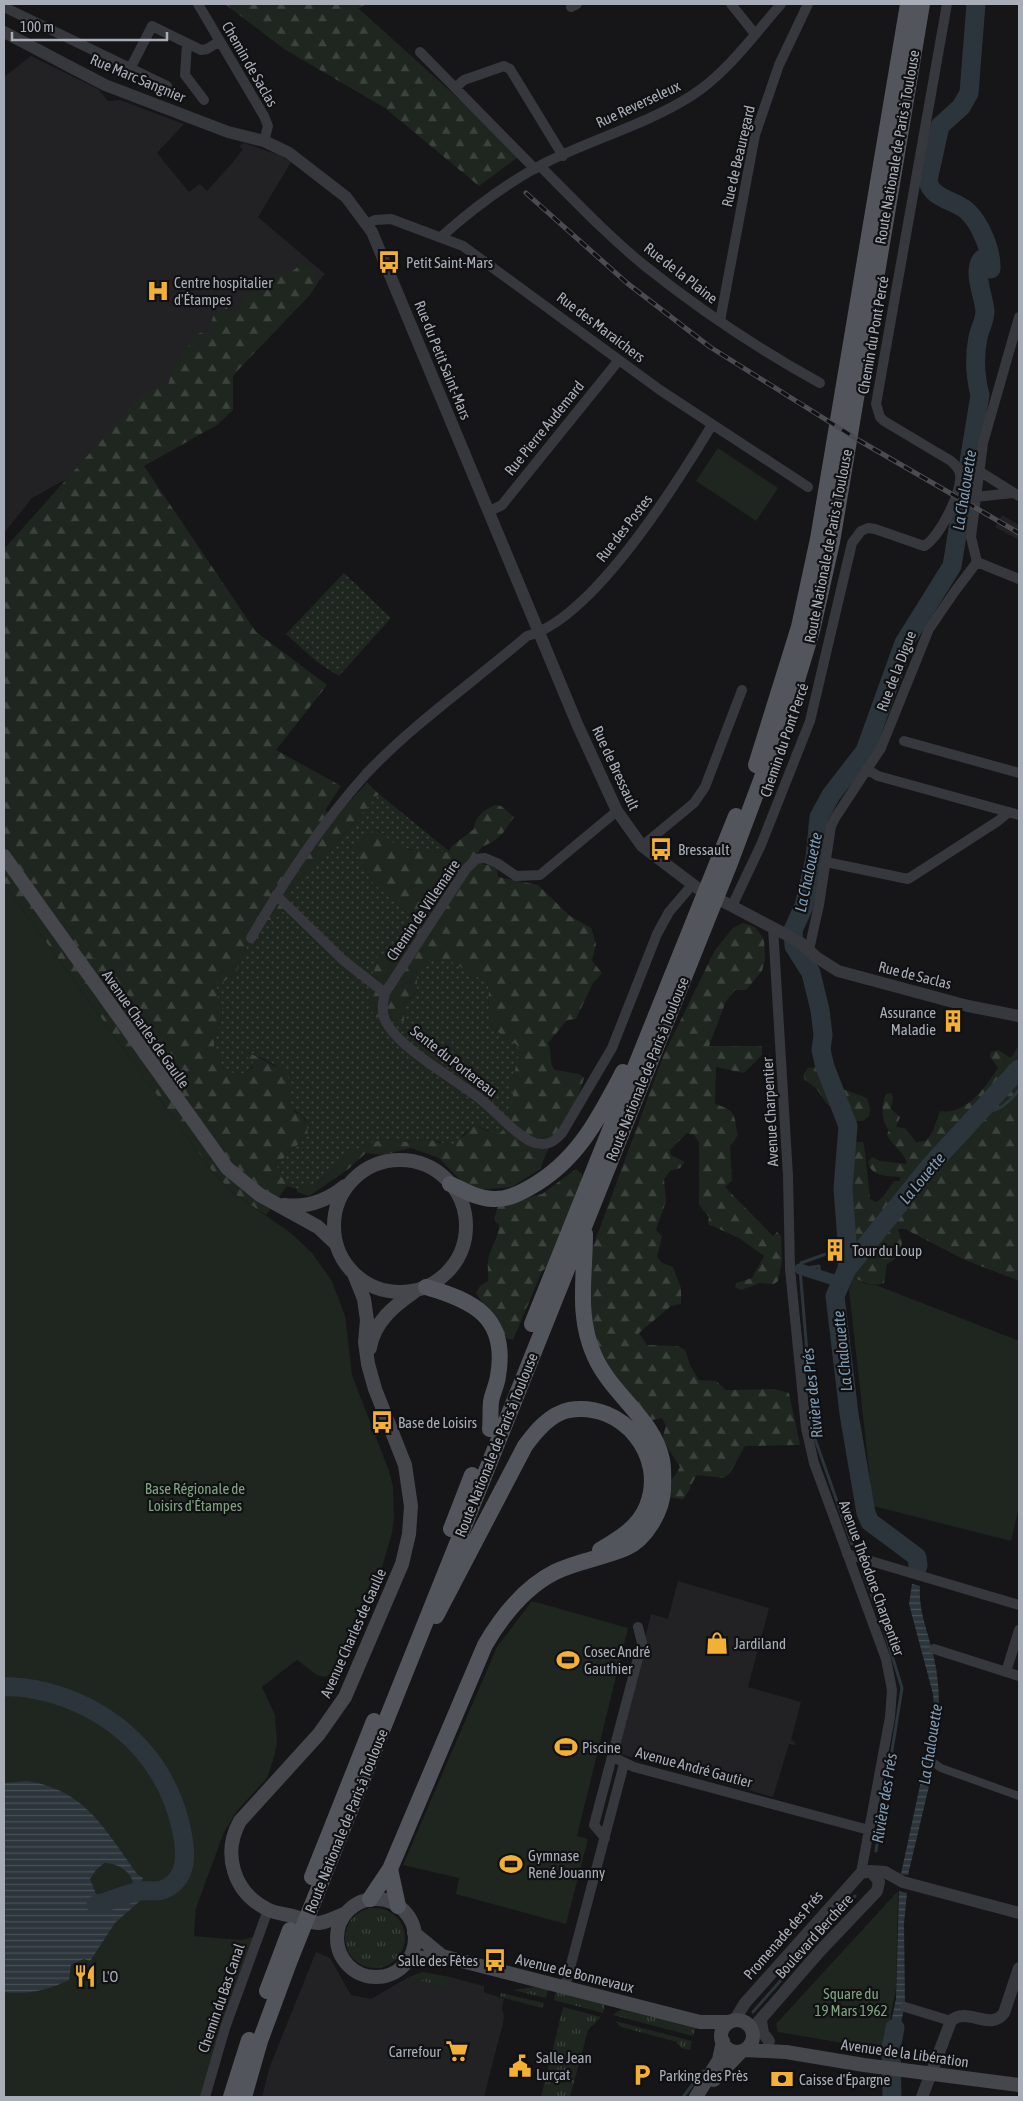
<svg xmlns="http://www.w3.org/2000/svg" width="1023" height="2101" viewBox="0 0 1023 2101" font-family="'Asap Condensed',sans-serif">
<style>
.built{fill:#222225}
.grass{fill:url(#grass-tufts)}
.forest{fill:url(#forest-firs)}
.park{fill:#1e261f}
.garden{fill:url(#garden-dots)}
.water{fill:url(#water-rules);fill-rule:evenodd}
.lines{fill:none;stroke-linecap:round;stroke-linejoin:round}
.stream{stroke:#2c353c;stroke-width:3}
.canal{stroke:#2c353c;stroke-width:11}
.river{stroke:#2c353c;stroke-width:19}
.pedestrian{stroke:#37383d;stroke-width:8}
.minor{stroke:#37383d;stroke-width:10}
.tertiary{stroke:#37383d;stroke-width:12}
.secondary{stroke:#45474d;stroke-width:14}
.primary{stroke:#53555c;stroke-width:16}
.rail-casing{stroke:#4a4c52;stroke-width:5}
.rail{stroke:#111113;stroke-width:3;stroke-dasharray:9;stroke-linecap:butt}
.labels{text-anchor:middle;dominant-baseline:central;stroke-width:4.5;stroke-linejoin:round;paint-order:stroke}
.street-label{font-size:15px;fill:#a8adb8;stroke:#111113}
.poi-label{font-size:15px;fill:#a8adb8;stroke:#111113;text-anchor:start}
.park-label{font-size:15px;fill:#7fa381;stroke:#111113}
.water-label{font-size:16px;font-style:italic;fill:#7f9bb3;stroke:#111113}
</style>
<defs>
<pattern id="grass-tufts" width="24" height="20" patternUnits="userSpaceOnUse" patternTransform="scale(1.25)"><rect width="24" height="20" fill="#1e261f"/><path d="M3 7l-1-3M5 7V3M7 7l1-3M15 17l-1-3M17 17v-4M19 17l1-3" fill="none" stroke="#3c433d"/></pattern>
<pattern id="forest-firs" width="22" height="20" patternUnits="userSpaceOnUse" patternTransform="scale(1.25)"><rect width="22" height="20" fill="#1e261f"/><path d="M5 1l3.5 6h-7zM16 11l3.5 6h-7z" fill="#3c433d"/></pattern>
<pattern id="garden-dots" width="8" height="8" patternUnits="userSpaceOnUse" patternTransform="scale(1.25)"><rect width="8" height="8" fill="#1e261f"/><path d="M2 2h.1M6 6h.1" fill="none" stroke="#3c433d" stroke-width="1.8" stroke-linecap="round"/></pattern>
<pattern id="water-rules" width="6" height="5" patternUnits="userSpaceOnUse" patternTransform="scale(1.25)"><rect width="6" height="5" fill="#2c353c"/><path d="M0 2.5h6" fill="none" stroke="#485056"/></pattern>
</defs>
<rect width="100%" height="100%" fill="#161618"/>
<path class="built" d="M31 56 98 89 108 101 120 100 184 124 157 153 189 192 200 184 207 191 234 161 243 149 239 146 244 143 279 155 291 162 258 217 325 274 208 404 133 452 59 483 32 498 4 533V77Z
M1002 515 1019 525V540L995 527Z
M678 1581 769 1608 748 1687 801 1702 791 1740 795 1742V1745L789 1744 773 1797 617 1753 651 1614 668 1619Z
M316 1952 330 1958 351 1995 371 1999 409 1977 447 1987 450 1977 484 1986V1992L504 1999 502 2008 504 2016 503 2023 484 2097H262L270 2066Z"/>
<path class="grass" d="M345 1938a30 30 0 1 1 60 0a30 30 0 1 1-60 0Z
M423 1972 450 1977 447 1988 409 1977Z
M534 1987 548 1989 546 1998 513 1990Z
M556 1991 605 2004 603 2013 554 2000Z
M501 1993 544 2003 542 2008 500 1997Z
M563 2007 601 2017 588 2030 570 2097H541Z
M621 2009 696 2027 693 2036 613 2015Z
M615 2021 692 2041 690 2050 681 2048 677 2042 621 2027Z"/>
<path class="forest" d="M225 4H367L358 8 521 155 479 186 385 108 284 49Z
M301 264 309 266 319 281 310 295 233 375V410L217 425 144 466 256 632 327 685 276 750 341 786 325 810 335 817 367 783 379 794 320 862 301 878 285 910 272 921 257 916 237 971 216 988 219 1003 223 1008 214 1045 224 1070C236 1073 244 1077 253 1067L241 1054 244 1050 285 1071 292 1081 294 1111C305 1118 309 1121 308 1135L283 1159 274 1163 280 1170 287 1186 266 1215 233 1193 212 1171 4 884V549L141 396 169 383C171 363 187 348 199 333L208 332 214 314 227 307 229 313 241 311 239 304C255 287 260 269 288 275Z
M495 805 501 806 514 817 503 833 494 841 482 847 472 860C479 867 489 862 497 868L498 877 538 885 570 916 591 928 596 944 592 961 602 973 593 983 576 1019 567 1020 548 1043C553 1052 548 1062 555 1070L579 1074 584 1078 574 1109 553 1137 540 1169 512 1187 476 1190 462 1182 439 1158 411 1148 383 1155 366 1153 347 1170 309 1196 297 1192V1189C306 1183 315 1184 325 1178 332 1174 334 1165 340 1160 351 1151 384 1133 397 1142L432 1140 439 1143 464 1136 473 1125 488 1131 510 1115 508 1108 509 1081 515 1070 516 1045 492 1028 488 999 489 989 486 982 455 964 430 959 417 970C416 989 422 993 404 1002V1021H394L390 1017H375C365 998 372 976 378 957L390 955 417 919 408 914 372 882 355 850V844L376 830 410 850C424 848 435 855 449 851L452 846 474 829C475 816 484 810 495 805Z
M743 923 755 927 764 939 765 959 762 971 746 990H735L726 1001 709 1046H762V1055L744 1073 716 1067 715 1104C737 1111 733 1113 738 1135L730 1146 732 1181 725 1187 773 1236 777 1232 781 1236 782 1261 778 1281 774 1284 760 1283 741 1290 735 1287 736 1283 752 1278 764 1256 739 1238 708 1224 709 1217 699 1205V1142L694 1135 687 1133 670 1150 671 1155 685 1162 680 1168 670 1171 664 1179 666 1201 656 1230 662 1236 657 1257 662 1263 673 1267 681 1288V1304L671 1306 639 1333 647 1345 678 1346 685 1350 690 1365 699 1380 716 1381 726 1390 774 1389 789 1393 800 1445 745 1446 730 1473 724 1478 697 1475C691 1483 690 1491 683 1499L665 1497C668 1477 673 1482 680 1467L662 1439 666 1426 662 1418 652 1420 629 1411 587 1328 588 1260 664 1054 715 950 733 928Z
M1019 1045V1281L965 1260 905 1229H898L902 1243 898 1257 887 1264 884 1283C871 1287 864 1283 853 1277L854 1238 841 1218 834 1193 837 1186 852 1187 851 1166 841 1148 844 1142H863C865 1145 869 1191 870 1199L876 1202 882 1198 894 1181H900V1177C887 1176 871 1177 868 1162L872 1157 880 1161 907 1164C905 1152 892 1146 887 1135L889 1130C881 1121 881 1106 886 1094L891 1093 893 1097 891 1109 900 1117 896 1127 905 1128 916 1142 926 1141 933 1131 940 1111C965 1116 986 1087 998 1068L990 1057 991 1052 998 1050 1011 1058Z
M817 1067 837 1087 867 1098 870 1108 869 1116 863 1121H857L827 1104 816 1088 805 1080 803 1075 808 1068Z
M576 1169 582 1174V1178L550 1265 542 1271 513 1340 506 1338 476 1293 480 1286 488 1281C489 1274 487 1267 488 1260 490 1248 499 1237 499 1225L494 1220 498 1205 542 1194Z"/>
<path class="park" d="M718 448 778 488 756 521 696 481Z
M4 884 212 1171 233 1193 291 1233 312 1253 332 1281 345 1316 352 1375 389 1471 393 1487 394 1518 392 1533 381 1571 339 1670 325 1677 317 1675 297 1660 262 1687 275 1715 277 1743 274 1757 267 1778 237 1811 224 1832 196 1908 194 1936 241 1940 253 1937 220 2028 200 2097H4Z
M853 1277 865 1284 876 1285 1019 1341V1507L1011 1541 873 1506 849 1290Z
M532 1601 628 1628 577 1836 588 1839 566 1924 456 1894 459 1878 403 1865 497 1647Z
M898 1891 896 1989 884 2050 778 2032 776 2024Z"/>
<path class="garden" d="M344 573 391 618 339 676 317 662 286 634Z
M379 794 449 851C440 854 403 850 395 844 387 839 385 833 376 830L355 844V850L372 882 408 914 417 919 390 956 378 957C372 976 365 998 375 1017L381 1018 387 1015 394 1021H404V1002C422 994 416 988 417 970L430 958 450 961 486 982 489 989 488 999 492 1028 517 1045C520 1058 516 1070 509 1081L514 1099 508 1108 511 1122 499 1134 473 1125 453 1145 432 1140 397 1142C384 1133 351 1151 340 1160 334 1165 332 1174 325 1178 315 1184 306 1183 297 1189L287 1186 280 1170 274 1163 283 1159 308 1135 306 1119 287 1104C302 1069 270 1063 244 1050L242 1054 253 1061C251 1077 236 1075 224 1070L214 1045 223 1008 219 1003 216 988 237 971 257 916 272 921 285 910 291 891 301 877 320 862Z"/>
<path class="water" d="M912 1584 920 1586C918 1612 929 1634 934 1658 942 1693 939 1727 933 1762L925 1759 934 1708 933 1694 909 1604Z
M925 1762 934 1765 908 1875 901 1874Z
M27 1781C86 1790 105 1830 138 1875L143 1878 139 1887 142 1899 115 1923 90 1961 84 1959 71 1965 69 1980C49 1990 26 1995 4 1992V1783ZM104 1863C122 1863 140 1878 131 1896L125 1898 96 1894 90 1879 96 1870Z
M899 1891 907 1893 904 1923 905 2004 895 2052 885 2051 896 1999Z"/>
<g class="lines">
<path class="stream" d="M979 1113C998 1112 1007 1105 1019 1090
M826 1254 801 1263 800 1269 814 1436 852 1544
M800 1269 819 1266 820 1276 840 1282
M863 1572 883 1626 902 1688 876 1851
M753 2012 855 1896
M683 2097 703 2071"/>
<path class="canal" d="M800 1269 840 1282"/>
<path class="river" d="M976 4 969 93 961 107 940 126 928 180C930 198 954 200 966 210 980 222 992 251 991 269
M847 1269 930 1166 1019 1069
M918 1566 917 1557 870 1522 866 1513 849 1414 835 1296 847 1269 848 1254 843 1189 848 1126 825 1067 821 1050 823 1035 820 1010 811 973 794 946 793 930 804 906 815 858 819 817 831 795 865 751 904 643 952 566 980 395C975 376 974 357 978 337 980 328 985 321 985 311 984 297 972 271 982 259L990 257
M4 1687C23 1686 45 1691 63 1697 125 1719 169 1767 182 1832 185 1848 188 1869 175 1882 172 1885 166 1889 162 1890 155 1892 147 1890 140 1891 125 1894 111 1901 96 1905
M892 2097 891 2048 895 2028"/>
<path class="pedestrian" d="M934 1763 941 1768 1019 1796"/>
<path class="minor" d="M198 4 264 116 268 126 264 141
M731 4 755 34
M4 7 167 86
M571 7 577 4
M187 44 185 75 204 100
M420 52 535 169
M130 69 152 26 201 50 207 49 220 41
M455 88 464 80 504 66 510 69 563 156
M540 166C574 200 608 236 645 266 700 310 758 349 820 383
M367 224 375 220 391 219 463 246 660 390 808 487
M441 237C472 209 503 186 539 166 588 140 644 126 691 96 727 73 754 35 781 4
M720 321 755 135 779 65 808 4
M979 471 1019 496
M975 497 1013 493
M490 511 502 505 619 360
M977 562 971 537 983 443 1019 317
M977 562 1019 579
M904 741 1019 773
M868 770 878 776 1019 815
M642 846 694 803 705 787 742 690
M826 862 908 879 998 821 1009 812
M276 895 343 960 385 993C383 1002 381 1011 385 1020 398 1048 454 1078 479 1098 495 1110 517 1137 535 1143 548 1146 554 1142 562 1133L612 1048 657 934 669 912 692 885
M732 906 761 845 810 721 852 543 861 531 868 528 875 529 924 546C939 538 963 491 960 474 959 468 955 465 951 461L884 421 880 417 876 404 947 4
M773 927 788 1176 790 1269 806 1428 814 1463 886 1659 892 1690 890 1717 861 1873
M251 938C285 880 321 824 366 774 414 723 474 682 527 636 593 619 677 483 712 425
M809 950 819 905 831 826 835 818 881 748 929 629 955 591 977 562
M385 993 466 869 476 859 485 858 497 863 516 876 540 875 617 811
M847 1554 1019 1605
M934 1649 1019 1676
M1006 1672 1019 1630
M613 1753 617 1759 634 1767 869 1830
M605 1838 594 1825 642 1643 638 1627
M565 1987 624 1764
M905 2007 951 2021
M205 2097 225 2028 268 1910"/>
<path class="tertiary" d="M4 32 105 85 228 132 264 141 289 153 346 197 372 232 578 726 617 811 642 846 700 890
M724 902 787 935 802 944 816 957 838 971 968 1006 1019 1016
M734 2021 745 2003 861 1873 871 1871 885 1872 903 1882 1019 1913
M761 2021 763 2033 769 2041
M752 2029 820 1951 877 1891 879 1882 871 1871
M922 2097 951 2021C967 2006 990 2032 1004 2013L1019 1968"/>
<path class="secondary" d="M4 856 227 1168 260 1195 318 1227 336 1244
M334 1226a66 66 0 1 1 132 0a66 66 0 1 1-132 0Z
M284 1205C308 1208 327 1201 345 1186
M370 1348C374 1322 394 1306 414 1292
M337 1938a39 39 0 1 1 78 0a39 39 0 1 1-78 0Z
M344 1914C337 1917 327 1922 319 1923 311 1923 300 1918 293 1916 284 1914 274 1913 267 1909 233 1892 222 1853 240 1821L319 1734 345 1697 402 1564 409 1534 411 1506 405 1465 375 1389 368 1364 365 1342 367 1320 364 1299 354 1274
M414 1933 442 1956
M408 1959 442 1956 700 2022H730
M721 2036a16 16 0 1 1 32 0a16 16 0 1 1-32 0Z
M745 2050 786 2052 864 2065 1019 2085
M714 2080 741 2052
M696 2097 719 2060 723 2041"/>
<path class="primary" d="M756 765 799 627 818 539 908 4
M450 1184C464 1190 478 1199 493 1199 506 1200 518 1194 529 1188 577 1162 599 1118 623 1072
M426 1287C475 1301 508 1318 498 1376 497 1385 492 1394 491 1402 490 1411 491 1421 490 1429
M532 1324 736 816
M451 1529 472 1475
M436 1616 525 1446C536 1431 550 1414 569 1410 623 1401 667 1456 647 1506 639 1527 619 1539 600 1550
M390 1869 398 1906
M312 1877 374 1721
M370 1899 390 1869 485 1645C502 1616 525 1587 555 1572 578 1561 603 1558 626 1548 646 1539 662 1511 663 1490 663 1481 664 1469 662 1460 654 1419 612 1395 595 1357 576 1317 585 1276 585 1234
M267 1991 290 1930
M231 2097 249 2040
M244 2097 260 2041 290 1960 730 863 791 700 812 631 832 542 922 4"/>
<defs>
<path id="rail" d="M526 193 627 283 710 347 860 441 1019 533"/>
</defs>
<use href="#rail" class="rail-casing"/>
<use href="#rail" class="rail"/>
</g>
<defs>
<symbol id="bus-bare" viewBox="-9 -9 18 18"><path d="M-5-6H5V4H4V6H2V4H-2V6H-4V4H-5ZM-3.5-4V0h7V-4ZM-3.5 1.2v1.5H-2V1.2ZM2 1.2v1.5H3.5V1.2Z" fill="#f2b134" stroke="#111113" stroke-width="2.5" paint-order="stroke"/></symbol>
<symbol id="hospital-bare" viewBox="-9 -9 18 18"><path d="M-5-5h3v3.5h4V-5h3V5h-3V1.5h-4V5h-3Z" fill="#f2b134" stroke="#111113" stroke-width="2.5" paint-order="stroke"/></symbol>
<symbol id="building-bare" viewBox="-9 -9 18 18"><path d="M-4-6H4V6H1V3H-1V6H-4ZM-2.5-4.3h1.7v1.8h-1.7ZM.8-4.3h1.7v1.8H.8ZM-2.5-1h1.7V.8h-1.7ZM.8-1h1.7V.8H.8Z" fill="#f2b134" stroke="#111113" stroke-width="2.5" paint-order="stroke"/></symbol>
<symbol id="shop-bare" viewBox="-9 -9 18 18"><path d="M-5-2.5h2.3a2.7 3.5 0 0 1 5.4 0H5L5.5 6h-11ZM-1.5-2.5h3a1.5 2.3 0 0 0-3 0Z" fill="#f2b134" stroke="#111113" stroke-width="2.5" paint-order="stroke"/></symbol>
<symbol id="stadium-bare" viewBox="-9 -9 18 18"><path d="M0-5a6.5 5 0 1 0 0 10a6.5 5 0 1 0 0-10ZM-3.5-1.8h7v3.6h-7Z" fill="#f2b134" stroke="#111113" stroke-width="2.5" paint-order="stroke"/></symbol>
<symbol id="restaurant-bare" viewBox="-9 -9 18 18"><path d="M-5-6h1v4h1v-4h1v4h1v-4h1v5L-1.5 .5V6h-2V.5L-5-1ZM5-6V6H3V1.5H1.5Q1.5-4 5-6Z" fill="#f2b134" stroke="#111113" stroke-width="2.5" paint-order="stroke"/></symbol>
<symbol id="supermarket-bare" viewBox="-9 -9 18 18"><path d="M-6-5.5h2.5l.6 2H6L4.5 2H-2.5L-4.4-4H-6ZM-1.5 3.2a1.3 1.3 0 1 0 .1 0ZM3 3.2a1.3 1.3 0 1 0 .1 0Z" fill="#f2b134" stroke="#111113" stroke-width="2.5" paint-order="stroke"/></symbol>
<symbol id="civic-bare" viewBox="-9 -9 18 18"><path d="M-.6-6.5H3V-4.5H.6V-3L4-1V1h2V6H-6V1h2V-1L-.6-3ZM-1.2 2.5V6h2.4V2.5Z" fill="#f2b134" stroke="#111113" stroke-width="2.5" paint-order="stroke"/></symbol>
<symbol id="parking-bare" viewBox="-9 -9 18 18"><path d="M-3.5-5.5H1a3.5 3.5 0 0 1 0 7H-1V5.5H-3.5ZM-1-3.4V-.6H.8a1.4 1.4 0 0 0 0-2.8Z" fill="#f2b134" stroke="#111113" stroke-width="2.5" paint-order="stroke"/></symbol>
<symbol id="bank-bare" viewBox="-9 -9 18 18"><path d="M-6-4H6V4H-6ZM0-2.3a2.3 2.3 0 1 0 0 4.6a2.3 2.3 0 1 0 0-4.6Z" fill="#f2b134" stroke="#111113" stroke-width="2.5" paint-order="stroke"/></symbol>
</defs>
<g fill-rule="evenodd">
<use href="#bus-bare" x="373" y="246" width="32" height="32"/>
<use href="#hospital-bare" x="142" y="275" width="32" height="32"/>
<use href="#bus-bare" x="645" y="833" width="32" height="32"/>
<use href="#building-bare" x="937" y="1005" width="32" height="32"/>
<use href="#building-bare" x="819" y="1234" width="32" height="32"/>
<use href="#bus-bare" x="366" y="1406" width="32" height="32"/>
<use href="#shop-bare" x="701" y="1627" width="32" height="32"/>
<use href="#stadium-bare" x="552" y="1644" width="32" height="32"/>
<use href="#stadium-bare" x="550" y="1731" width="32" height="32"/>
<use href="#stadium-bare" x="495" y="1848" width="32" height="32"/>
<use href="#bus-bare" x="479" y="1944" width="32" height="32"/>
<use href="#restaurant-bare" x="69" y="1960" width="32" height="32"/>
<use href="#supermarket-bare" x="441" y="2035" width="32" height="32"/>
<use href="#civic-bare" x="504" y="2050" width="32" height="32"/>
<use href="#parking-bare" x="626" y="2059" width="32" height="32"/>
<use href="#bank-bare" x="766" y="2063" width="32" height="32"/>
</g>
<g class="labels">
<g class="street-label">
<text transform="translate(250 64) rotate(60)">Chemin de Saclas</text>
<text transform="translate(138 78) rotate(23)">Rue Marc Sangnier</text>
<text transform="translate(638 104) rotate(-25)">Rue Reverseleux</text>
<text transform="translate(897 147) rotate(-80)">Route Nationale de Paris à Toulouse</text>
<text transform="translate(738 156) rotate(-77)">Rue de Beauregard</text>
<text transform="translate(681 273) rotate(38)">Rue de la Plaine</text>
<text transform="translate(601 327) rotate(37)">Rue des Maraichers</text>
<text transform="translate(873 335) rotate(-80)">Chemin du Pont Percé</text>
<text transform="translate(443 360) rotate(68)">Rue du Petit Saint-Mars</text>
<text transform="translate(544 428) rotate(-51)">Rue Pierre Audemard</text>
<text transform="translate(624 528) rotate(-52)">Rue des Postes</text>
<text transform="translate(828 546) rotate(-79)">Route Nationale de Paris à Toulouse</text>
<text transform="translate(896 671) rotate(-69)">Rue de la Digue</text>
<text transform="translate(784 740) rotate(-71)">Chemin du Pont Percé</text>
<text transform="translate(616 768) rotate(65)">Rue de Bressault</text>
<text transform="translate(423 910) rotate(-56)">Chemin de Villemaire</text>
<text transform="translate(915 975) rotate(14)">Rue de Saclas</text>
<text transform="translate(146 1029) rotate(55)">Avenue Charles de Gaulle</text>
<text transform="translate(454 1061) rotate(38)">Sente du Portereau</text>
<text transform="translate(647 1069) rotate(-68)">Route Nationale de Paris à Toulouse</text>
<text transform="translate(770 1112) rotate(-93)">Avenue Charpentier</text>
<text transform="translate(496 1445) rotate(-68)">Route Nationale de Paris à Toulouse</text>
<text transform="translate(872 1578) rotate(70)">Avenue Théodore Charpentier</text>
<text transform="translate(353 1633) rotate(-66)">Avenue Charles de Gaulle</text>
<text transform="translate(694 1767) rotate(15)">Avenue André Gautier</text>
<text transform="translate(346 1821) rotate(-68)">Route Nationale de Paris à Toulouse</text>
<text transform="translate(783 1935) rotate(-49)">Promenade des Prés</text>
<text transform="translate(814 1936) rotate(-48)">Boulevard Berchère</text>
<text transform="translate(575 1973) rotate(14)">Avenue de Bonnevaux</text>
<text transform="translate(221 1998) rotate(-71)">Chemin du Bas Canal</text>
<text transform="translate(905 2053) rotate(8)">Avenue de la Libération</text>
</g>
<g class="poi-label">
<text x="406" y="262">Petit Saint-Mars</text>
<text x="174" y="282">Centre hospitalier<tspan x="174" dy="17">d'Étampes</tspan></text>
<text x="678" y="849">Bressault</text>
<text x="936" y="1012" text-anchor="end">Assurance<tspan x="936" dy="17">Maladie</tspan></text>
<text x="852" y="1250">Tour du Loup</text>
<text x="398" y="1422">Base de Loisirs</text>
<text x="734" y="1643">Jardiland</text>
<text x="584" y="1651">Cosec André<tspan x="584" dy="17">Gauthier</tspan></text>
<text x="582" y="1747">Piscine</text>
<text x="528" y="1855">Gymnase<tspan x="528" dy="17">René Jouanny</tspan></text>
<text x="478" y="1960" text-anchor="end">Salle des Fêtes</text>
<text x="102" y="1976">L'O</text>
<text x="441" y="2051" text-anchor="end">Carrefour</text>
<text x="536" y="2057">Salle Jean<tspan x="536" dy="17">Lurçat</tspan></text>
<text x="659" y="2075">Parking des Près</text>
<text x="799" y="2079">Caisse d'Épargne</text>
</g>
<g class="park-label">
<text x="195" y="1488">Base Régionale de<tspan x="195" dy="17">Loisirs d'Étampes</tspan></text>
<text x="851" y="1993">Square du<tspan x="851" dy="17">19 Mars 1962</tspan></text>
</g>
<g class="water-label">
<text transform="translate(964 490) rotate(-81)">La Chalouette</text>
<text transform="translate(808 872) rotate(-78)">La Chalouette</text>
<text transform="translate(922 1178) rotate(-50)">La Louette</text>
<text transform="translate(842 1351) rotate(-96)">La Chalouette</text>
<text transform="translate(812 1393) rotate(-96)">Rivière des Prés</text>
<text transform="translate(930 1744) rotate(-81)">La Chalouette</text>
<text transform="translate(884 1798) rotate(-81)">Rivière des Prés</text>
</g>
</g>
<rect width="1023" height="2101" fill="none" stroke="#a8adb8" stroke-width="10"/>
<path d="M12 32v8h155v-8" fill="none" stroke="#a8adb8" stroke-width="2.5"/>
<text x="20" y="32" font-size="15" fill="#a8adb8" stroke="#111113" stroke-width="4" paint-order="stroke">100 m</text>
</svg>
